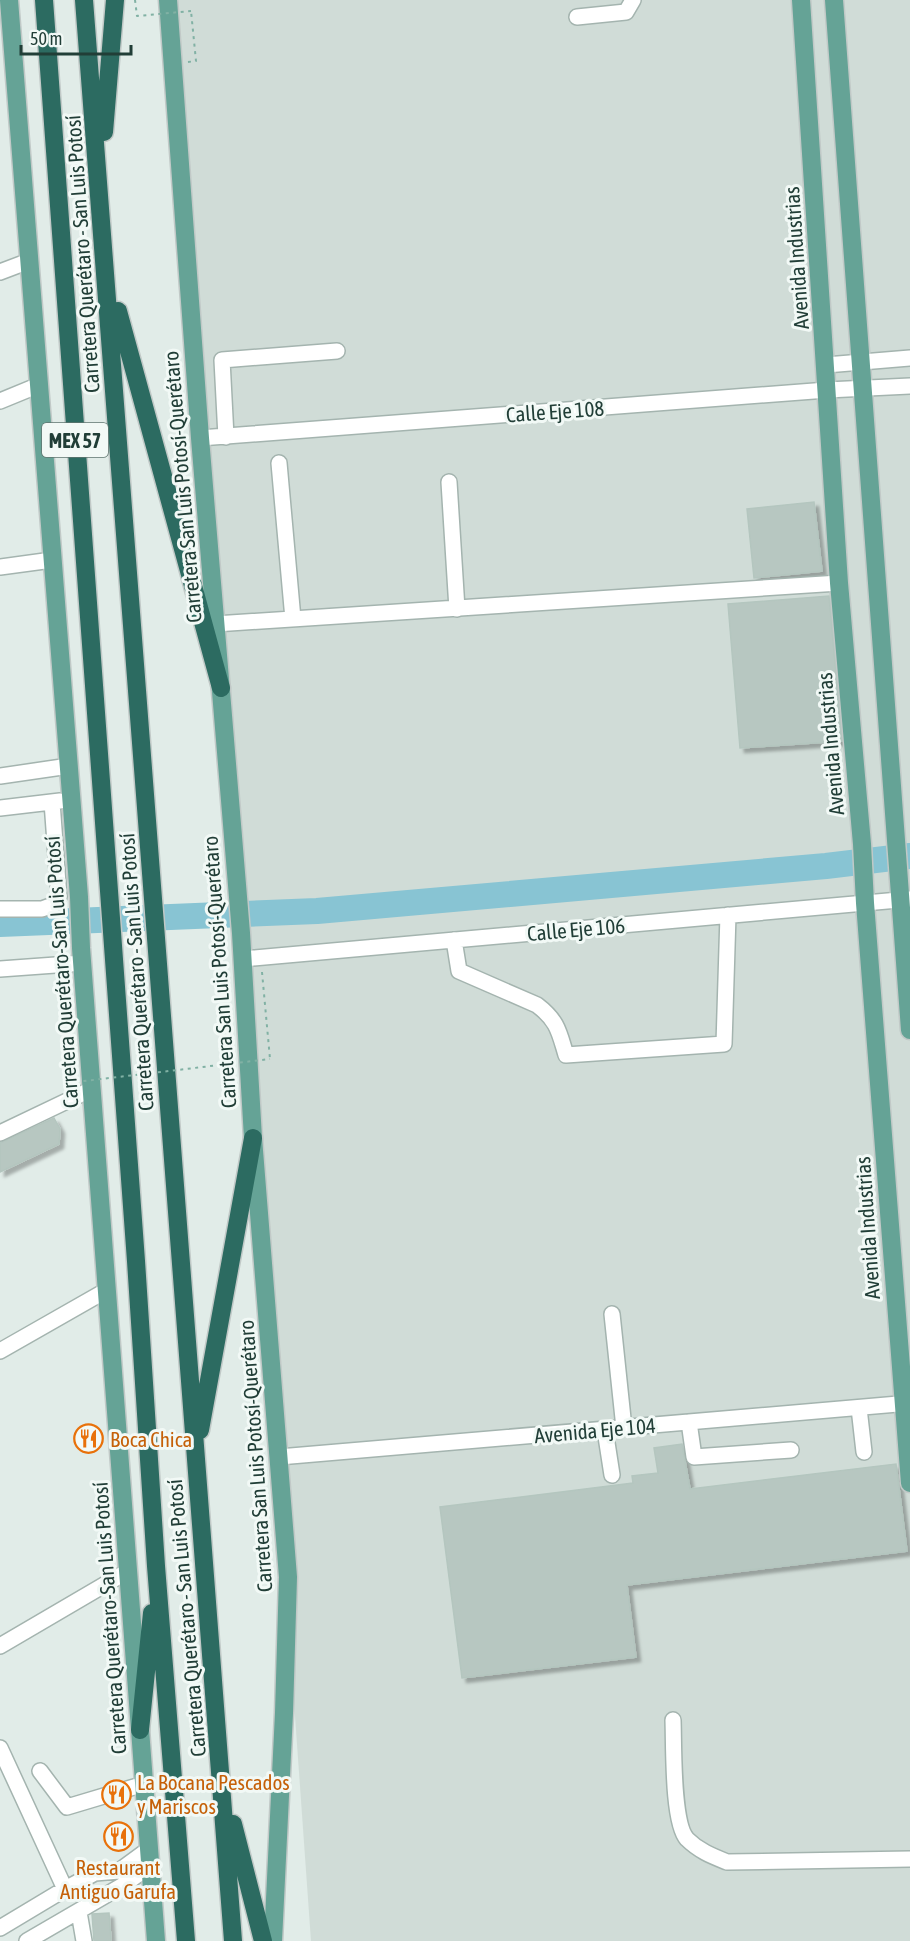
<svg xmlns="http://www.w3.org/2000/svg" width="910" height="1941" viewBox="0 0 910 1941" font-family="'Asap Condensed',sans-serif">
<style>
.built{fill:#d0dcd7}
.lines{fill:none;stroke-linecap:round;stroke-linejoin:round}
.river{stroke:#88c4d3;stroke-width:26}
.building{fill:#b7c7c1;stroke:#b4c6bf;stroke-width:1.5;filter:url(#shadow)}
.minor-casing{stroke:#a4b4af;stroke-width:18}
.major-casing{stroke:#c1c9c7;stroke-width:21}
.highway-casing{stroke:#c1c9c7;stroke-width:21}
.path{stroke:#81b1a4;stroke-width:2;stroke-dasharray:3 4.5;stroke-linecap:butt}
.minor{stroke:#fff;stroke-width:15}
.major{stroke:#65a396;stroke-width:18}
.highway{stroke:#2c6b61;stroke-width:18}
.path-bridge{stroke:#81b1a4;stroke-width:2;stroke-dasharray:3 4.5;stroke-linecap:butt}
.labels{text-anchor:middle;dominant-baseline:central;stroke-width:6;stroke-linejoin:round;paint-order:stroke}
.shield{fill:#f2f9f6;stroke:#607670;stroke-width:1.5}
.shield-label{font-size:20px;font-weight:bold;fill:#213e37}
.street-label{font-size:21px;fill:#213e37;stroke:#f2f9f6}
.food-label{font-size:21px;fill:#c56008;stroke:#f2f9f6;text-anchor:start}
</style>
<defs>
<filter id="shadow"><feDropShadow dx="4.5" dy="4.5" stdDeviation="1.5" flood-color="#0004"/></filter>
</defs>
<rect width="100%" height="100%" fill="#e1ece8"/>
<path class="built" d="M173 0H910V1941H311Z"/>
<g class="lines">
<path class="river" d="M0 924 317 911 826 866 910 856"/>
</g>
<path class="building" d="M814 502 822 571 754 578 747 509Z
M829 596 842 741 740 748 728 604Z
M54 1118 60 1129 59 1144 0 1172V1143Z
M682 1444 690 1489 896 1464 907 1551 627 1585 636 1657 462 1678 440 1507 633 1483 632 1476 658 1473 654 1448Z
M109 1913 111 1941H94L92 1914Z"/>
<g class="lines">
<defs>
<path id="minor" d="M577 17 626 12 633 0
M0 272 29 261
M826 365 910 358
M0 401 39 385
M226 437 222 360 337 351
M200 438 827 390 910 386
M279 463 293 619
M449 482 457 609
M0 567 52 560
M215 624 839 583
M0 776 69 766
M0 808 60 801
M0 909H42L53 905 59 897 52 802
M454 940 459 971 537 1005C558 1021 559 1032 566 1055L724 1044 728 915
M243 959 910 899
M0 969 83 963
M0 1133 92 1089
M612 1314 624 1428
M0 1351 107 1290
M859 1408 864 1452
M689 1422 694 1457 791 1450
M605 1430 612 1475
M279 1457 910 1403
M0 1646 128 1571
M673 1720C674 1744 672 1823 687 1839 699 1851 712 1856 727 1862L910 1859
M0 1748 65 1889
M40 1771 67 1807 144 1784
M79 1912 84 1941
M0 1928 65 1889 95 1873 119 1871 149 1849
M27 1941 125 1884 150 1866"/>
<path id="major" d="M9 0 79 897 81 948 156 1941
M168 0 200 438 241 933 253 1138 288 1577 284 1713 273 1941
M801 0 839 583 862 844 865 903 910 1483
M834 0 910 1030"/>
<path id="highway" d="M44 0 136 1261 156 1566 186 1941
M84 0 233 1941
M104 132 115 0
M118 311 221 688
M200 1430 253 1138
M140 1730 152 1613
M233 1824 263 1941"/>
</defs>
<use href="#minor" class="minor-casing"/>
<use href="#major" class="major-casing"/>
<use href="#highway" class="highway-casing"/>
<path class="path" d="M188 62 196 61 191 11
M262 972 270 1059
M70 1084 68 1058H74"/>
<use href="#minor" class="minor"/>
<use href="#major" class="major"/>
<use href="#highway" class="highway"/>
<path class="path-bridge" d="M135 0 137 16 191 11
M76 1082 270 1059"/>
</g>
<defs>
<symbol id="restaurant-ring" viewBox="-11 -11 22 22"><circle r="9.5" fill="#f2f9f6" stroke="#e8710a" stroke-width="1.5"/><path d="M-5-6h1v4h1v-4h1v4h1v-4h1v5L-1.5 .5V6h-2V.5L-5-1ZM5-6V6H3V1.5H1.5Q1.5-4 5-6Z" fill="#e8710a"/></symbol>
</defs>
<g fill-rule="evenodd">
<use href="#restaurant-ring" x="72" y="1422" width="33" height="33"/>
<use href="#restaurant-ring" x="100" y="1778" width="33" height="33"/>
<use href="#restaurant-ring" x="102" y="1820" width="33" height="33"/>
</g>
<g class="labels">
<rect class="shield" x="42" y="423" width="66" height="34" rx="4.5"/>
<g class="shield-label">
<text x="75" y="440">MEX 57</text>
</g>
<g class="street-label">
<text transform="translate(82 254) rotate(-94)">Carretera Querétaro - San Luis Potosí</text>
<text transform="translate(796 258) rotate(-94)">Avenida Industrias</text>
<text transform="translate(555 411) rotate(-4)">Calle Eje 108</text>
<text transform="translate(182 487) rotate(-95)">Carretera San Luis Potosí-Querétaro</text>
<text transform="translate(830 744) rotate(-95)">Avenida Industrias</text>
<text transform="translate(576 929) rotate(-5)">Calle Eje 106</text>
<text transform="translate(61 972) rotate(-94)">Carretera Querétaro-San Luis Potosí</text>
<text transform="translate(136 972) rotate(-94)">Carretera Querétaro - San Luis Potosí</text>
<text transform="translate(219 972) rotate(-94)">Carretera San Luis Potosí-Querétaro</text>
<text transform="translate(867 1228) rotate(-94)">Avenida Industrias</text>
<text transform="translate(595 1430) rotate(-5)">Avenida Eje 104</text>
<text transform="translate(255 1456) rotate(-94)">Carretera San Luis Potosí-Querétaro</text>
<text transform="translate(109 1618) rotate(-94)">Carretera Querétaro-San Luis Potosí</text>
<text transform="translate(186 1618) rotate(-95)">Carretera Querétaro - San Luis Potosí</text>
</g>
<g class="food-label">
<text x="110" y="1439">Boca Chica</text>
<text x="137" y="1782">La Bocana Pescados<tspan x="137" dy="24">y Mariscos</tspan></text>
<text x="118" y="1867" text-anchor="middle">Restaurant<tspan x="118" dy="24">Antiguo Garufa</tspan></text>
</g>
</g>
<path d="M21 45v9h110v-9" fill="none" stroke="#213e37" stroke-width="3"/>
<text x="30" y="45" font-size="18" fill="#213e37" stroke="#f2f9f6" stroke-width="4.5" paint-order="stroke">50 m</text>
</svg>
